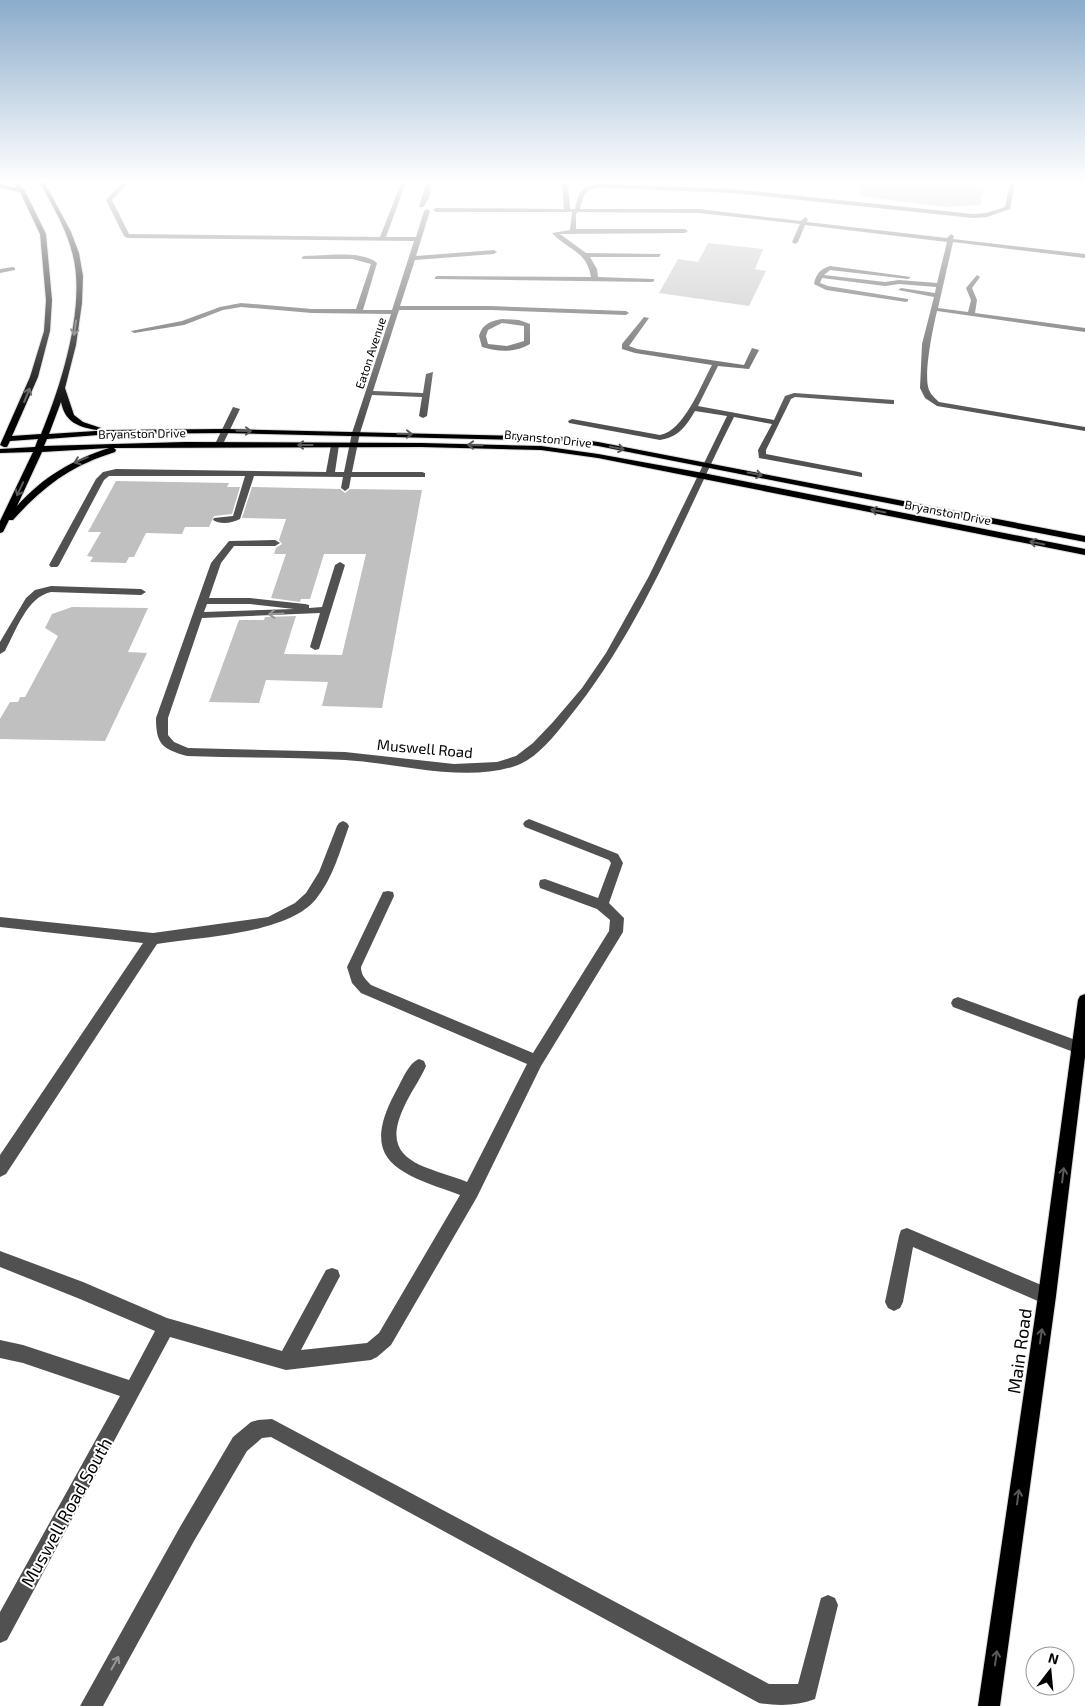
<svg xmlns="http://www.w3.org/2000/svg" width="1085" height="1706" viewBox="0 0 1085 1706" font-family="'Exo 2',sans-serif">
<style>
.building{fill:#c0c0c0}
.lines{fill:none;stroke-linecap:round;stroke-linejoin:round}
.major-casing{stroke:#dbdbdb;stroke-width:2}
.path{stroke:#737373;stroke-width:1;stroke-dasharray:0.5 1;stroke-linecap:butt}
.minor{fill:#515151;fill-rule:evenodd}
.major{fill:#000;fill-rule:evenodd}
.oneway{stroke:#595959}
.oneway2{stroke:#979797}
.labels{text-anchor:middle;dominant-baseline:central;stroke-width:4;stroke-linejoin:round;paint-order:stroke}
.far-street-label{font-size:12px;fill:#000;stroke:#fff}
.street-label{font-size:15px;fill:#000;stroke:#fff}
.near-street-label{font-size:18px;fill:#000;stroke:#fff}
</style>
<rect width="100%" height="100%" fill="#fff"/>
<path class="building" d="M861 183H976L975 187 984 188 981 205 944 207 860 196Z
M708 243 763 249 755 269 766 271 749 306 659 293 678 259 698 262Z
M116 481 229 483 227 487H240L232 514 214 516 209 527H185L182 534 146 533 134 557H129L126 563 90 562 93 557 87 556 101 532H88Z
M252 487 340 489 345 493 350 489 422 490 382 708 322 706 328 682 266 680 259 703 209 702 239 620H264L265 617 296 616 284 654 342 655 366 554H324L310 599H301L300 602 271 598 286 554H274L276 548 282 544 279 540 286 519 242 518Z
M72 607 148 608 128 652 147 653 105 741 0 739V719L10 702H18L20 697H25L58 636 45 628 52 614Z"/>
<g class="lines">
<defs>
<path id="major" d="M13 183H18L25 191 46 234 52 300 50 331 38 377 12 436 41 434C61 386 87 304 72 252 66 228 52 205 40 183H45L71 232 79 253 83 276 82 303 76 345 65 388 74 415 83 422 101 428 97 430C78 427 65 422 61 402L49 434 111 430 225 429 563 437 598 442 1085 536V542L598 446 563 441 225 433 111 434 47 439 44 446 185 442 421 443 541 446 598 454 703 473 1085 549V555L598 458 541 450 421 447 114 448 116 450 115 452C70 466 44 486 13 520H9L3 532 0 533V521L33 452 0 453V449L35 447 38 439 10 441 7 447H4L0 445 30 377 44 331 46 300 40 234 20 192 0 188V184L17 188ZM109 448C72 460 43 477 17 506L42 452Z
M1085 994V1057L1056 1296 1000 1706H978L1038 1296 1078 1000 1080 996Z"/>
</defs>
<use href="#major" class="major-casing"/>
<path class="path" d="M1026 184 1034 183"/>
<path class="minor" d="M122 183H128L112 200 129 234 380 237 401 183H406L386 237H416L424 211 427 209 430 211 416 256 494 250 497 252 494 254 415 260 400 306H491L626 311 629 313 626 315 491 310H399L373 391 423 393 426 374 433 372 427 416 423 418 419 416 422 397 372 395 360 433 352 472H422L425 473V477H351L349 488 345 491 341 488 343 477 254 476 240 519C233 523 220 525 213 520L214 518 233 516 245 476H109L104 480 59 565 57 567H51L49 565 96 479 103 472 116 469 326 472 331 445 335 443 339 445 335 472H344L352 433 391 314 312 313 241 307 223 310 184 325 134 333 131 331 182 321 220 307 241 303 312 309H356L371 264 352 259H302V257L304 256C324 256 362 250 377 263L363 310H392L414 241 127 238 124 236 106 200Z
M426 183H432L429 198 423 207H419Z
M562 183H568L570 209H575C579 189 583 184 604 184L733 189 973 214 986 213 1005 207 1010 183H1015L1010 209 987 217 973 218 733 193 612 188C591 187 585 187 580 209H699L801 221 805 217 808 219 807 222 947 238 951 234 954 236 953 239 1085 254V258L953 242 938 308 968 312 971 300 966 288 977 275 980 277 972 288 977 300 975 313 1085 328V332L937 311C933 328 923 375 929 390 931 395 935 398 939 402L1085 427V431L937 406 925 398 920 388 922 344 934 297 898 290 901 288 935 293 936 287 899 284 885 286 822 278 820 283 828 286 908 299V301L906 302 826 290 814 284C816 274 820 269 830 266L911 277 908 279 830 270 824 275 885 282 899 280 937 283 947 242 805 225 798 242 795 244 792 242 800 224 699 213 578 212 576 214V229H685L688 231 685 233 560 234 586 253 661 254 659 257H590L597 269 598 277 654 279V281L652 282 435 279V277L437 276 591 277C587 251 568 250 552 233L570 230 572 212H436L433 210 436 208 564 209Z
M13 267 15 268V270L0 273V269Z
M644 317 649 318 629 346 637 349 744 365 752 348 759 350 749 369 718 366 698 406 774 420 785 396 794 393 894 400V404H891L795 397 791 399 766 450V454L859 472 862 473V477L759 458 758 450 772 424 734 417C682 520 642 629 567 720 554 736 538 757 518 765 467 784 398 763 345 760 293 757 240 758 187 756 162 749 156 744 156 718L211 563 229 541 275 540 280 543 275 546H234L221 563 209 598H250L305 604 309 605V608L322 607 335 565 340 562 345 565 319 649 315 650 310 647 320 613 202 618 168 718V735L174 742 188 748 345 752 454 764 497 762 516 756 533 743 553 722 582 688 606 653 649 576 727 416 695 411C686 426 679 437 660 440L569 423 568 421 572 419 660 435C684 431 701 385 712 365L635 353 622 349V344ZM207 604H250L294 609 204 612Z
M502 319 519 320 530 324V344C515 353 498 352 482 347L479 336C482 324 491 321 502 319ZM502 323 524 326V341L507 346 488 344 486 336 488 330Z
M233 407 240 409 223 444 216 446 215 444Z
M51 586 141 589 146 592 141 595 51 592C27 597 16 631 5 651L0 654V642L26 598 35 590Z
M529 819 618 854 623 863 609 903 624 918 623 932 541 1066 477 1197 391 1345 377 1357 371 1360 286 1370 170 1337 7 1640 0 1643V1612L120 1396 23 1363 0 1358V1340L23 1345 129 1380 155 1331 80 1299 0 1267V1251L83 1282 167 1318 282 1351 326 1270 332 1268 338 1270 340 1276 301 1350 367 1343 379 1333 460 1195C403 1174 357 1164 395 1093 401 1083 408 1063 419 1059L424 1061 426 1066C420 1080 410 1093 404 1107 377 1164 428 1166 467 1182L527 1064 361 993 352 983 347 967 383 892 388 891 393 892 394 896 361 967C361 975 365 979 371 985L533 1053 609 931 610 920 597 909 540 888 539 884 540 880 545 879 598 898 611 863 609 860 525 827 523 824 525 821Z
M343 821 347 823 349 826C340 851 333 878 316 899 288 934 201 937 157 944L6 1174 0 1177V1155L143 943 0 927V917L153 933 268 917 295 903 306 893 319 872 337 826 339 823Z
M958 997 1084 1043 1085 1051 1079 1054 953 1007 951 1003 953 999Z
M907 1228 1053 1290 1056 1296 1053 1302 1047 1305 913 1247 903 1302 900 1308 894 1311 888 1308 885 1302 899 1236 901 1230Z
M272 1419 769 1684H798L821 1598 828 1595 835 1598 838 1605 815 1699C797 1706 778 1706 759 1703L271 1437 262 1438 247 1451 194 1541 103 1706H80L180 1527 233 1437 251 1422 258 1420Z"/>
<use href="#major" class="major"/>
</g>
<defs><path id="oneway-shaft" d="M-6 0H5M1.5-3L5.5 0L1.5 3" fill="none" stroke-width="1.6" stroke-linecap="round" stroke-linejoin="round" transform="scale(1.25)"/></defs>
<g class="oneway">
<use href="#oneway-shaft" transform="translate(75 328) rotate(98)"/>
<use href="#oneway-shaft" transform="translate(27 395) rotate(-68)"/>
<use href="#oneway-shaft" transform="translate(244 431) rotate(1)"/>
<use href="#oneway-shaft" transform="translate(405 434) rotate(1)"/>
<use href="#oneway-shaft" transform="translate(305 445) rotate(-180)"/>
<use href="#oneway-shaft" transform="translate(475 445) rotate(-179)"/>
<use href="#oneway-shaft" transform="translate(617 448) rotate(11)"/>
<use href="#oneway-shaft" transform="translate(81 460) rotate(158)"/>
<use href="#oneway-shaft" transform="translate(755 474) rotate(11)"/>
<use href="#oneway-shaft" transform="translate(20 489) rotate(115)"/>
<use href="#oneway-shaft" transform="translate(878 511) rotate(-169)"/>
<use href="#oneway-shaft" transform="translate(1037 543) rotate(-169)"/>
<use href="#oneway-shaft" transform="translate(1063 1175) rotate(-83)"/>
<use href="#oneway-shaft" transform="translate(1041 1336) rotate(-82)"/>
<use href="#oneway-shaft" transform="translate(1018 1497) rotate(-82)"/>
<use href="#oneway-shaft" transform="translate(996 1658) rotate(-82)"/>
</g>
<g class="oneway2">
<use href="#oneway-shaft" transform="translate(276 614) rotate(177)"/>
<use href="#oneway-shaft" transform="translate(115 1663) rotate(-61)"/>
</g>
<linearGradient id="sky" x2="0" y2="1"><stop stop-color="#8baccb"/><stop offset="0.43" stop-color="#fff"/><stop offset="1" stop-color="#fff" stop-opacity="0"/></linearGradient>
<rect width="1085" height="421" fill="url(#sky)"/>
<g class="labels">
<g class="far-street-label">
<text transform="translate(370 353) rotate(-72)">Eaton Avenue</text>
<text transform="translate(142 433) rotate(-1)">Bryanston Drive</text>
<text transform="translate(548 438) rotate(6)">Bryanston Drive</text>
<text transform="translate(948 512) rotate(11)">Bryanston Drive</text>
</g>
<g class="street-label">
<text transform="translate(425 748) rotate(5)">Muswell Road</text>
</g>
<g class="near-street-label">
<text transform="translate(1019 1351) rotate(-82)">Main Road</text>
<text transform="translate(66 1512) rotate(-61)">Muswell Road South</text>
</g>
</g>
<g transform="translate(1050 1671) rotate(16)"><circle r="24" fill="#ffffff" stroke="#999999"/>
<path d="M0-4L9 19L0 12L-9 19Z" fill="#000000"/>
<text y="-8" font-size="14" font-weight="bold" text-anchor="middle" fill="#000000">N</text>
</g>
</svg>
